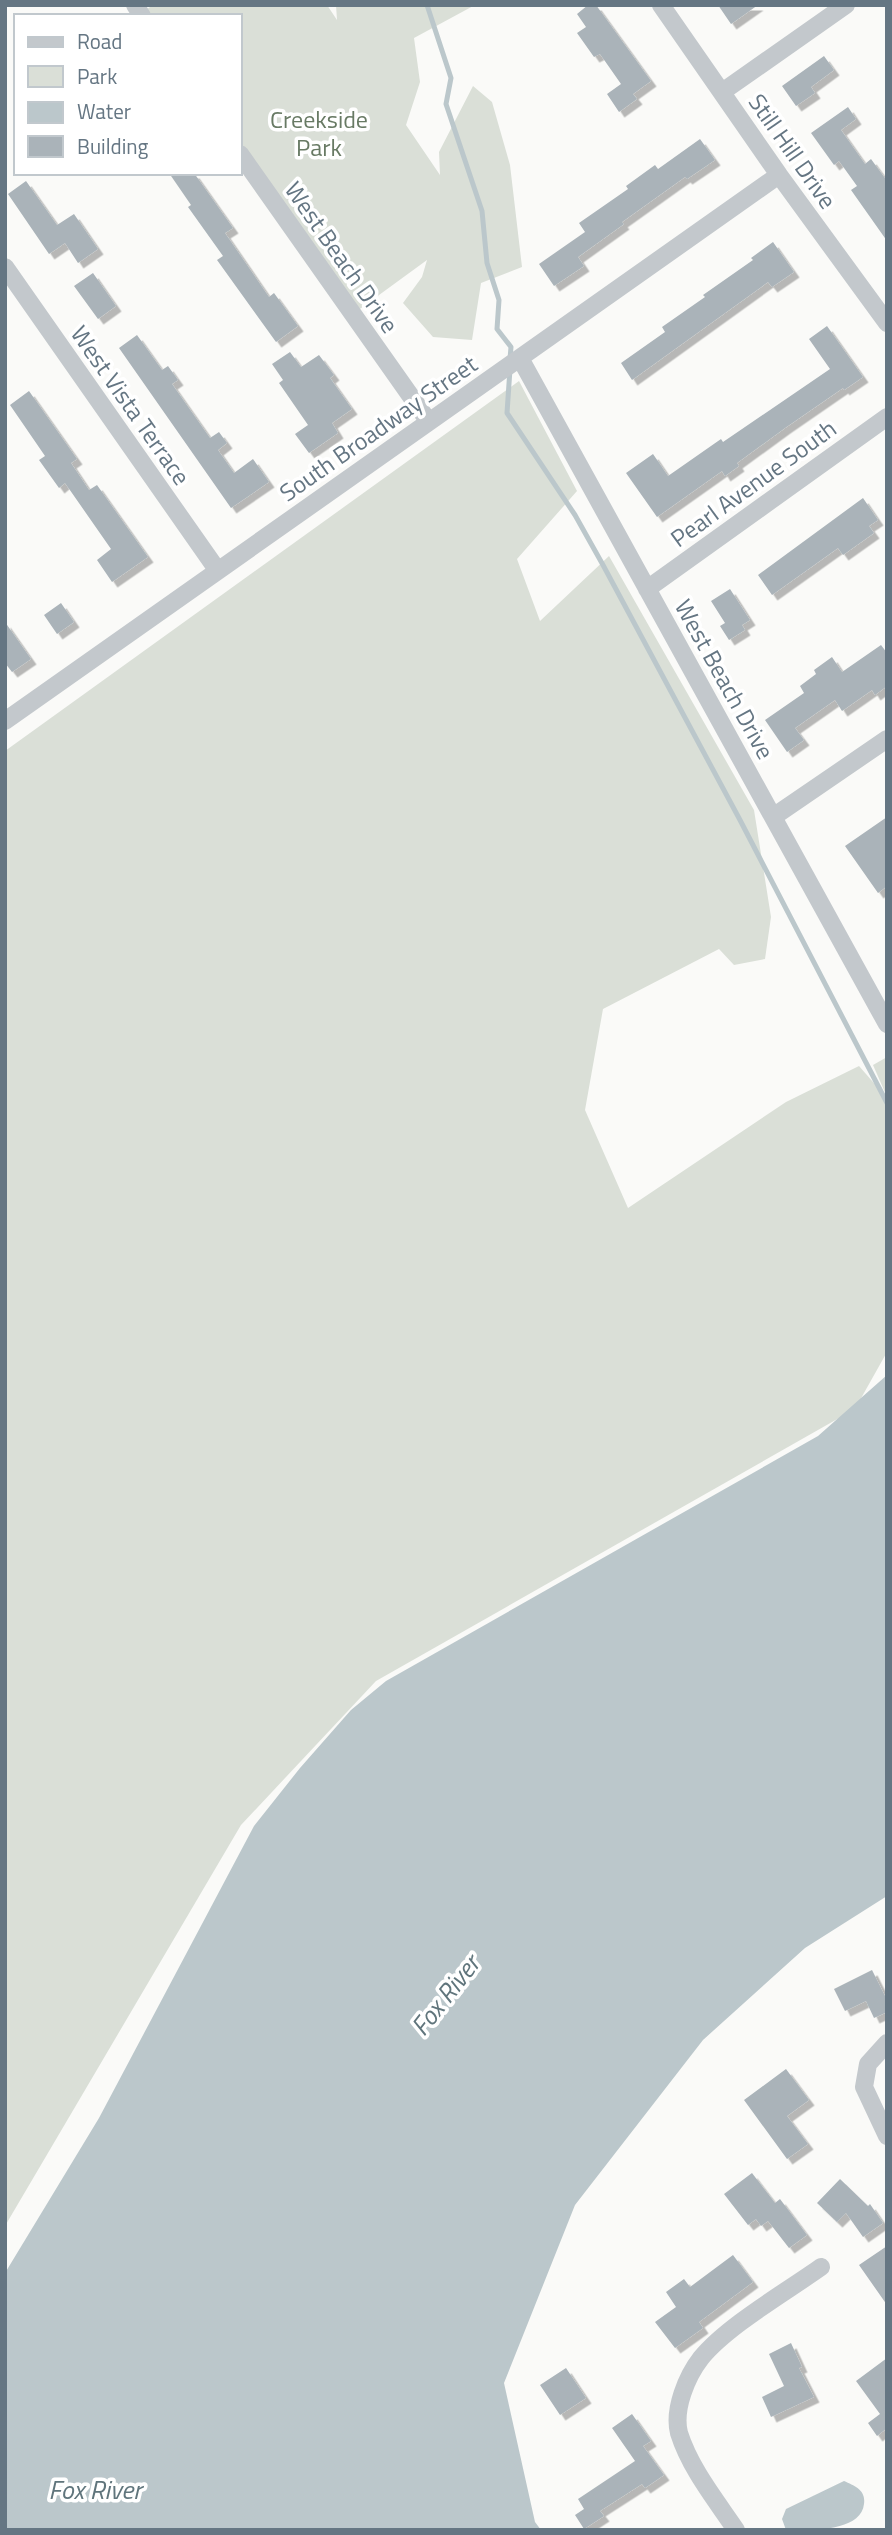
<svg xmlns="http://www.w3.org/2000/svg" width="892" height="2535" viewBox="0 0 892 2535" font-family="'Titillium Web',sans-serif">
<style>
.green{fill:#dadfd7}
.water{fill:#bbc7cb}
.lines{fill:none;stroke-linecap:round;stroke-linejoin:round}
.stream{stroke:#bbc7cb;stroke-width:5}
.building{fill:#aab3b9;filter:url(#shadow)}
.street{stroke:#c3c8cc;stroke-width:18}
.labels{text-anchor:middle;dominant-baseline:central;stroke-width:7;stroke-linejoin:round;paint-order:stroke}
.park-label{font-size:24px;fill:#687a64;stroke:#fff}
.street-label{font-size:24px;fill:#657683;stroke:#fff}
.water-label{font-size:26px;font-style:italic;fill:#60757c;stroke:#fff}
</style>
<defs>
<filter id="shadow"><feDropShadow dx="5.5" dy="5.5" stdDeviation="0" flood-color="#0004"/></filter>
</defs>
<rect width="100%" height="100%" fill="#fafaf8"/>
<path class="green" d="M153 5H327L337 20 336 5H475L414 38 420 82 406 125 440 175 439 152 473 86 492 102 510 165 522 267 481 283 472 340 433 337 403 303 422 277 427 260 353 314 240 154V16H142L140 14Z
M519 381 577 491 517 559 540 621 609 556 754 810 771 917 765 959 734 965 719 949 603 1009 585 1110 628 1208 786 1102 859 1066 887 1098V1352L855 1409 376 1681 241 1825 5 2226V751Z
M887 1057V1097L873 1065Z"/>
<path class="water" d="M887 1375V1896L805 1948 703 2040 575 2205 504 2383 535 2522 541 2530H5V2273L99 2118 254 1826 300 1768 351 1710 386 1681 818 1436Z
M844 2481C855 2486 866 2490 864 2504 861 2533 806 2530 786 2530L782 2519 786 2509Z"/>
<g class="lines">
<path class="stream" d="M427 5 451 78 446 104 482 211 487 263 499 300 497 329 511 347 510 359
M510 369 507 413 575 515 603 565 740 820 887 1103"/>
</g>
<path class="building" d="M588 5H596L651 81 633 94 637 99 619 112 607 94 621 84 600 54 594 57 577 33 586 27 577 14Z
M718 5H758L731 24Z
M824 56 834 70 811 87 815 93 796 106 782 86Z
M848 107 856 119 841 130 865 164 871 159 887 181V241L851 190 857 186 839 161 834 165 811 133Z
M700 139 715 160 687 179 685 177 622 222 624 224 578 257 584 266 554 286 539 264 585 232 579 223 628 189 626 186 655 165 658 169Z
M169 173H194L233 228 225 233 269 297 274 293 298 326 276 342 217 260 223 256 188 207 191 205Z
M26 181 57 225 74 214 98 249 78 263 65 243 49 254 8 194Z
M773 242 794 272 772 287 768 282 632 380 621 363 665 332 662 327 705 297 703 295 753 260 751 258Z
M93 273 116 306 98 319 74 286Z
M827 326 863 377 844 390 843 388 785 428 737 463 739 466 725 476 722 471 657 517 626 473 653 454 668 476 721 439 723 442 830 369 809 339Z
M137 335 162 370 168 366 178 380 172 384 210 438 219 432 227 443 218 450 234 473 253 459 269 482 231 508 119 348Z
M290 352 301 367 319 355 334 375 330 378 352 409 332 423 338 433 309 453 295 434 308 425 279 383 283 380 272 364Z
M29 391 77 459 71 463 89 490 97 485 148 557 112 582 97 560 111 549 65 483 59 488 39 460 45 456 10 405Z
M863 498 878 520 869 526 874 533 843 555 838 548 772 595 758 575Z
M730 589 750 620 742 625 745 630 729 640 720 626 725 623 711 601Z
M61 603 74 622 57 634 44 615Z
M5 622 31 659 12 672 5 663Z
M881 645 887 653V686L875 695 872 690 842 711 835 700 795 728 804 740 787 752 765 720 804 693 800 686 816 674 814 670 832 657 842 672Z
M887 817V886L878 893 845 846Z
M872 1970 887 2000V2012L874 2018 866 2001 845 2011 834 1989Z
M786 2069 809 2100 787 2116 808 2144 787 2159 744 2100Z
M752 2173 775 2203 780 2199 807 2235 789 2248 768 2221 761 2226 756 2219 748 2225 724 2194Z
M840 2179 868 2206 870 2204 883 2223 863 2237 846 2213 837 2222 817 2203Z
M887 2246V2305L859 2265Z
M733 2255 753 2282 699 2322 703 2328 675 2348 655 2322 676 2307 666 2292 684 2279 690 2287Z
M791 2343 802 2367 799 2368 814 2397 771 2417 762 2397 784 2386 769 2354Z
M887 2358V2428L877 2436 868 2423 880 2414 856 2381Z
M566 2368 586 2398 560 2415 540 2385Z
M632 2414 651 2441 643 2446 664 2475 645 2488 642 2484 600 2511 604 2516 584 2529 575 2515 584 2509 578 2499 635 2461 612 2428Z"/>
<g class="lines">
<path class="street" d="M135 5 142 16
M661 5 779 175 887 323
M722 92 846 5
M240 154 429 422
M5 267 218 571
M520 358 887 1024
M647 589 887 417
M5 721 779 175
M773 817 887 739
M887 2043 868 2064 864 2087 887 2136
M736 2530C715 2499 690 2468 679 2433 673 2409 687 2376 701 2358 727 2326 786 2292 821 2267"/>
</g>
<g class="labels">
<g class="park-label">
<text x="319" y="119">Creekside<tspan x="319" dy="28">Park</tspan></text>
</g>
<g class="street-label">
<text transform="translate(793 151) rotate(55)">Still Hill Drive</text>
<text transform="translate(342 257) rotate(55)">West Beach Drive</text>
<text transform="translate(131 405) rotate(55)">West Vista Terrace</text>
<text transform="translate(378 428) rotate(-35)">South Broadway Street</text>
<text transform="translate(753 483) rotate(-36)">Pearl Avenue South</text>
<text transform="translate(725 679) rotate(61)">West Beach Drive</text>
</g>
<g class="water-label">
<text transform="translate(445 1995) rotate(-52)">Fox River</text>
<text x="95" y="2489">Fox River</text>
</g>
</g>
<rect width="892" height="2535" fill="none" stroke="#657683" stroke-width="14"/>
<rect x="14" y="14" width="228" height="161" fill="#ffffff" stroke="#c1c8cd" stroke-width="2"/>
<rect x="28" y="37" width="35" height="10" fill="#c3c8cc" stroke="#c1c8cd" stroke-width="2"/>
<text x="77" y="49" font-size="21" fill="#657683">Road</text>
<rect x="28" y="66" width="35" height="21" fill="#dadfd7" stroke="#c1c8cd" stroke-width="2"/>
<text x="77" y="84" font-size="21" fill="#657683">Park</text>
<rect x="28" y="102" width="35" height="21" fill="#bbc7cb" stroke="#c1c8cd" stroke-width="2"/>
<text x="77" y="119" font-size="21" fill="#657683">Water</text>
<rect x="28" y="136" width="35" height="21" fill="#aab3b9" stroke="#c1c8cd" stroke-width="2"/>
<text x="77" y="154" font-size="21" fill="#657683">Building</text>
</svg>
